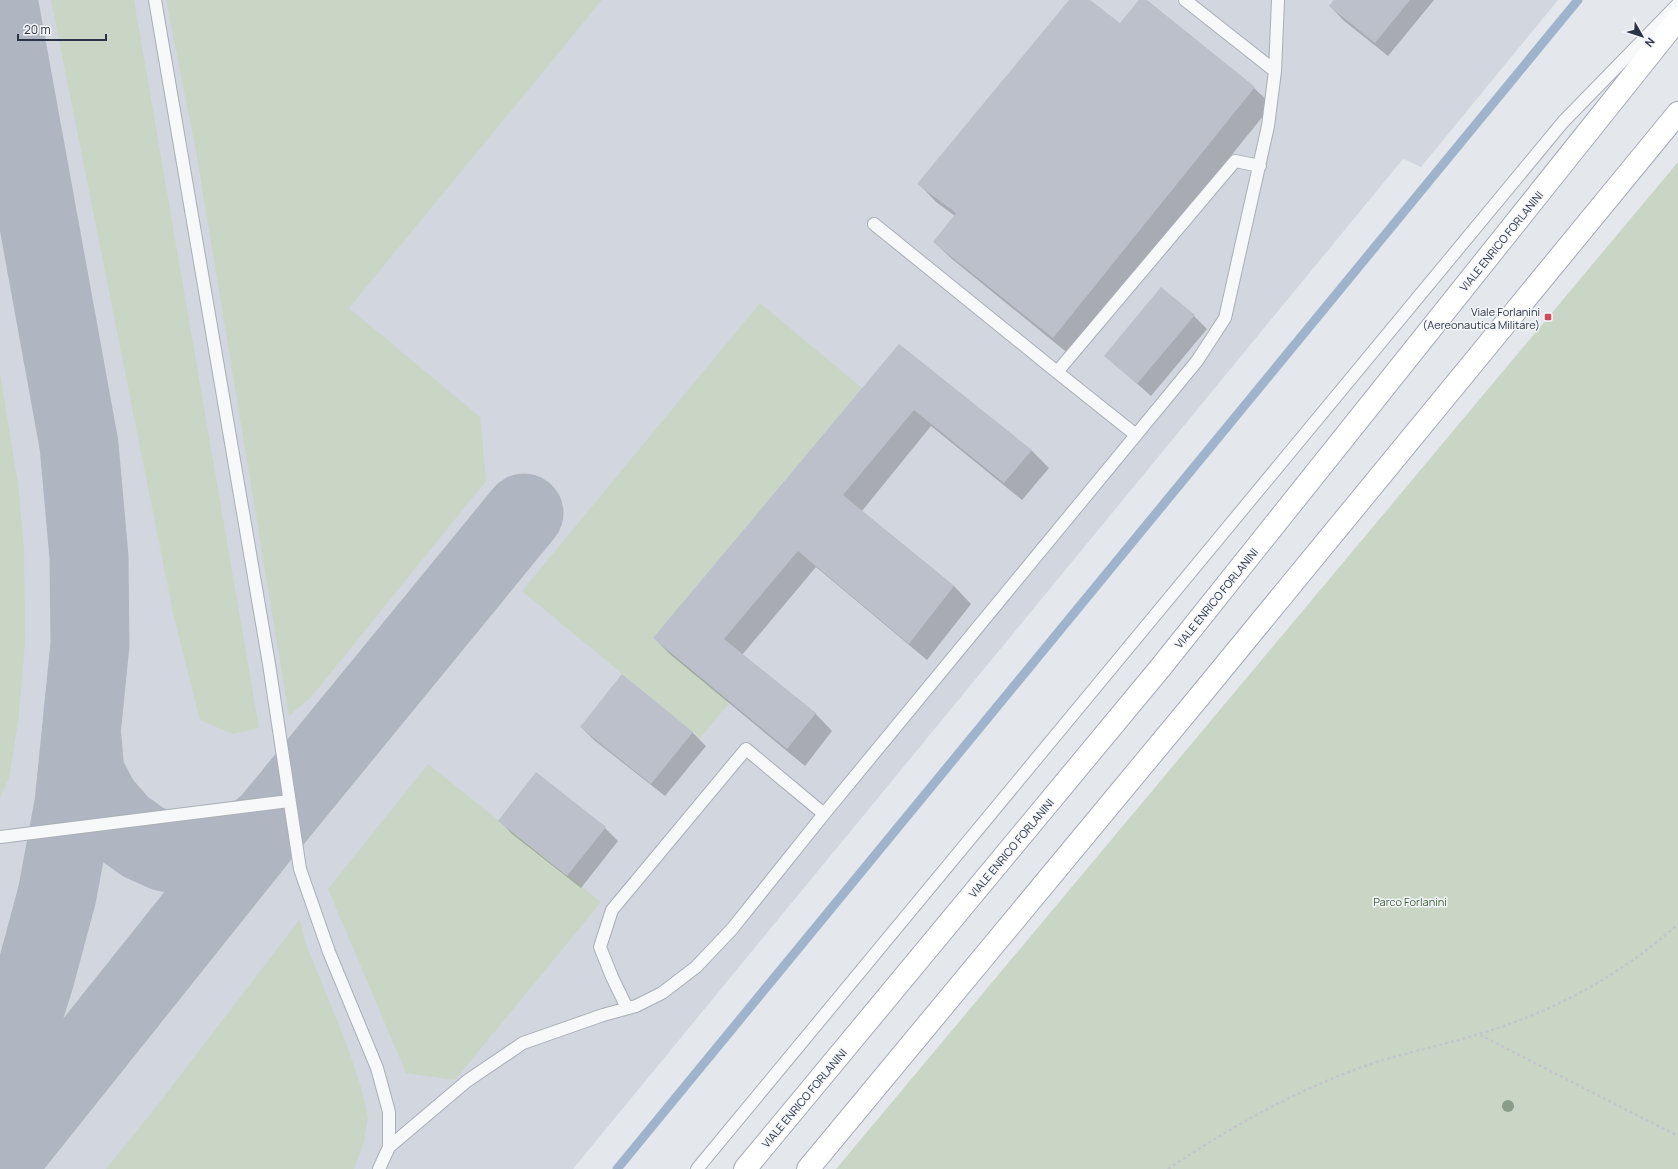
<svg xmlns="http://www.w3.org/2000/svg" width="1678" height="1169" viewBox="0 0 1678 1169" font-family="Manrope,sans-serif">
<style>
.built{fill:#d2d6de}
.green{fill:#c9d6c5}
.shadow{fill:#0003}
.lines{fill:none;stroke-linecap:round;stroke-linejoin:round}
.stream{stroke:#9fb4cc;stroke-width:9}
.taxiway{stroke:#b0b6c1;stroke-width:79}
.building{fill:#bbc0ca}
.service-casing{stroke:#a9aeb7;stroke-width:14}
.primary-casing{stroke:#a3abb8;stroke-width:24}
.path{stroke:#c2c5cb;stroke-width:2.5;stroke-dasharray:3 3;stroke-linecap:butt}
.service{stroke:#f7f8fa;stroke-width:12}
.primary{stroke:#fff;stroke-width:22}
.tree{fill:#899d89}
.poi-dot{fill:#d1495b;stroke:#f4f6f9;stroke-width:1.5}
.labels{text-anchor:middle;dominant-baseline:central;stroke-width:3;stroke-linejoin:round;paint-order:stroke}
.street-label{font-size:11px;fill:#2b3445;stroke:#f4f6f9}
.poi-label{font-size:11px;fill:#2b3445;stroke:#f4f6f9;text-anchor:end}
.park-label{font-size:11px;fill:#3f6138;stroke:#f4f6f9}
</style>
<rect width="100%" height="100%" fill="#e4e7ec"/>
<path class="built" d="M0 0H1558L1421 167 1403 159 573 1169H0Z"/>
<path class="green" d="M51 0H134L259 728 233 734 200 720 173 613Z
M166 0H602L349 308 480 417 486 481 312 696 289 716 196 151Z
M1678 162V1169H836Z
M760 303 862 388 653 638 730 702 700 738 522 591Z
M0 373 18 484 24 549 25 643 18 722 9 778 0 797Z
M428 764 601 902 455 1080 406 1073 328 889Z
M300 919 305 942 345 1040 361 1087 368 1117 364 1142 354 1169H106L156 1107Z"/>
<path class="shadow" d="M1071 0H1088L1120 25 1140 0H1146L1254 88 1272 105 1070 355 952 259 934 242 955 216 936 202 919 184Z
M1335 0H1434L1388 56 1343 20 1330 6Z
M1194 316 1207 329 1151 396 1106 356Z
M900 345 1032 451 1049 468 1022 500 931 426 862 511 954 586 971 604 927 660 816 567 742 655 815 713 832 731 805 766 671 655 654 638Z
M581 727 692 732 706 746 665 796 594 740Z
M499 820 605 828 618 841 581 888 512 834Z"/>
<g class="lines">
<path class="stream" d="M617 1169 1578 0"/>
<path class="taxiway" d="M0 10 79 445 89 557 90 644 74 804 57 895 35 977 12 1050 0 1078
M82 738 85 773 100 802 122 827 143 842 165 852 189 856 215 854 242 846 270 823
M0 1161 270 823 524 513"/>
</g>
<path class="building" d="M1069 0H1090L1120 23 1139 0H1147L1255 87 1053 338 933 242 956 213 917 184Z
M1334 0H1410L1375 43 1329 6Z
M1161 287 1195 315 1137 384 1104 356Z
M899 344 1032 450 1004 483 914 410 843 495 954 586 909 644 798 551 724 639 816 713 787 749 653 638Z
M622 674 693 732 651 784 580 727Z
M536 772 606 827 567 876 498 821Z"/>
<g class="lines">
<defs>
<path id="service" d="M155 0 269 664 300 869 329 952 377 1068 389 1112V1147L379 1169
M1185 0 1275 71 1278 0
M874 224 1057 372
M1136 435 1057 372 1235 161 1260 166
M0 837 289 801
M627 1008 612 977 600 947 612 910 746 749 824 814
M389 1147 467 1081 523 1043 603 1015 636 1006 662 993 696 967 732 929 824 814 1197 361 1225 318 1268 126 1275 71
M697 1169 1563 122 1678 4"/>
<path id="primary" d="M745 1169 1161 667 1678 19
M808 1169 1199 697 1678 113"/>
</defs>
<use href="#service" class="service-casing"/>
<use href="#primary" class="primary-casing"/>
<path class="path" d="M1480 1035 1678 1136
M1168 1169C1226 1130 1286 1096 1351 1071 1393 1055 1437 1047 1479 1034 1553 1012 1620 976 1678 924"/>
<use href="#service" class="service"/>
<use href="#primary" class="primary"/>
</g>
<circle class="tree" cx="1508" cy="1106" r="6"/>
<rect class="poi-dot" x="1544" y="313" width="8" height="8" rx="2"/>
<g class="labels">
<g class="street-label">
<text transform="translate(1501 241) rotate(-51)">VIALE ENRICO FORLANINI</text>
<text transform="translate(1216 598) rotate(-51)">VIALE ENRICO FORLANINI</text>
<text transform="translate(1011 848) rotate(-50)">VIALE ENRICO FORLANINI</text>
<text transform="translate(804 1098) rotate(-50)">VIALE ENRICO FORLANINI</text>
</g>
<g class="poi-label">
<text x="1540" y="311">Viale Forlanini<tspan x="1540" dy="13">(Aereonautica Militare)</tspan></text>
</g>
<g class="park-label">
<text x="1410" y="901">Parco Forlanini</text>
</g>
</g>
<g transform="translate(1642 36) rotate(129)" stroke="#f4f6f9" stroke-width="3" paint-order="stroke">
<path d="M0-3L7 15L0 10L-7 15Z" fill="#2b3445"/>
<text y="-6" font-size="11" font-weight="bold" text-anchor="middle" fill="#2b3445">N</text>
</g>
<path d="M18 34v6h88v-6" fill="none" stroke="#2b3445" stroke-width="2"/>
<text x="24" y="34" font-size="12" fill="#2b3445" stroke="#f4f6f9" stroke-width="3" paint-order="stroke">20 m</text>
</svg>
